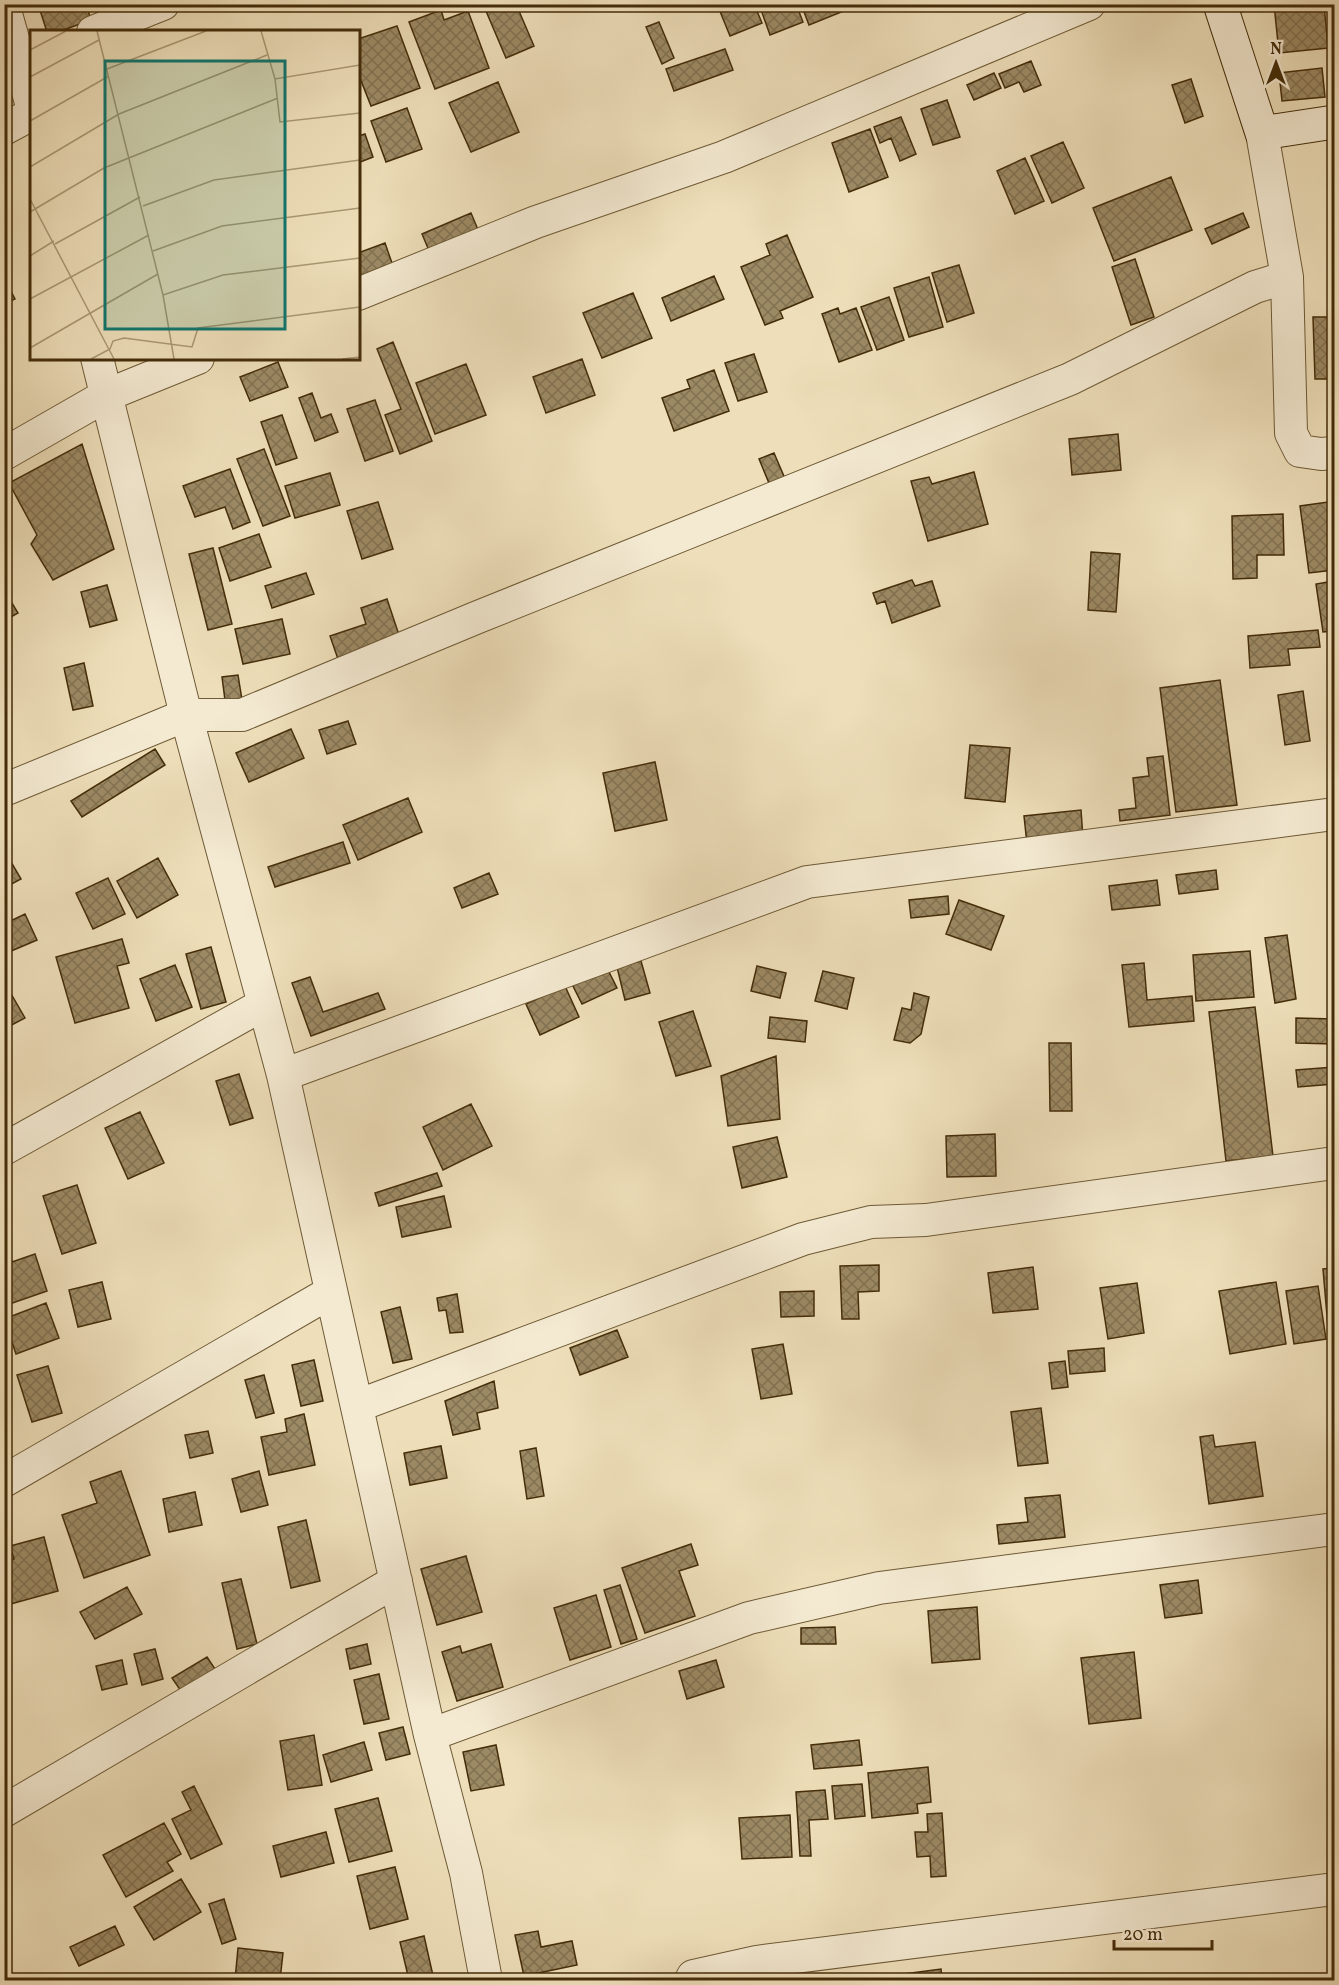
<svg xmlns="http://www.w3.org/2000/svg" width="1339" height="1985" viewBox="0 0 1339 1985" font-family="Vollkorn,serif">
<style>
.building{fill:url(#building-cross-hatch);stroke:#442d09;stroke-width:1.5}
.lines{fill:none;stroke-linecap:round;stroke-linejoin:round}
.minor-casing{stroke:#6e5a35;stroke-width:34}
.secondary-casing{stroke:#442d09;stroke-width:35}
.minor{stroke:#f4ead2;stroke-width:32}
.secondary{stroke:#f4ead2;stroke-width:33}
.inset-road{fill:none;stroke:#aa9873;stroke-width:1.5}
.view{fill:#0f766e;fill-opacity:0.15;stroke:#0f766e;stroke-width:3}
.inset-edge{fill:none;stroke:#442d09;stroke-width:3}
</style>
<defs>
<pattern id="building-cross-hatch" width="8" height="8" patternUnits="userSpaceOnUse" patternTransform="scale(1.5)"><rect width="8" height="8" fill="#9c8a65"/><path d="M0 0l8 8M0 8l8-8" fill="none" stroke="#817151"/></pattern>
</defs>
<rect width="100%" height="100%" fill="#eedfba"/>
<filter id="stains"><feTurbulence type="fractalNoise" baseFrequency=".00333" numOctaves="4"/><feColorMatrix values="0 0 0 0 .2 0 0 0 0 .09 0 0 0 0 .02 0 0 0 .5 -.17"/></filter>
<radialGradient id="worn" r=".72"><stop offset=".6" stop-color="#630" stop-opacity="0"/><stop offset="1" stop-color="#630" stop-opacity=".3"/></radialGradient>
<path class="building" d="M38 4H86L91 20 58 32H47Z
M483 4H516L534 46 506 58Z
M717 4H754L762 23 730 36Z
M759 4H796L803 22 770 35Z
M801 4H861L809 25Z
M1239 4H1265V8L1240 12Z
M1274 4H1324L1328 48 1279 53Z
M441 10 444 20 468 11 489 68 435 89 409 22Z
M659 22 674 58 662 64 646 27Z
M397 26 420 88 371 106 358 73V39Z
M725 49 733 70 674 91 666 69Z
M1031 61 1041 85 1024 92 1019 82 1005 88 999 74Z
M1322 68 1325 97 1282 101 1279 73Z
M994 73 1001 88 974 100 967 85Z
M1191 79 1203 116 1185 123 1172 85Z
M498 82 519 132 471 152 449 103Z
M947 100 960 137 933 145 921 109Z
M407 108 422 149 386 162 371 121Z
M901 117 916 154 900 161 891 138 880 143 874 127Z
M870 129 888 177 849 192 832 143Z
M365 134 373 157 358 163V136Z
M1063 142 1084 188 1052 203 1031 156Z
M1025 158 1044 201 1015 214 997 171Z
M1171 177 1192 230 1114 261 1093 208Z
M471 213 479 232 430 253 422 234Z
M1243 213 1249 227 1212 244 1205 229Z
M787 235 813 297 780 311 783 318 765 325 741 267 770 255 766 244Z
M385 243 393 266 358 278V253Z
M1135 259 1154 317 1131 325 1112 267Z
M959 265 974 313 947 322 932 273Z
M714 276 724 299 671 321 662 298Z
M929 277 943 327 909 337 894 288Z
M4 278 15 299 4 304Z
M633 293 652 338 602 358 583 313Z
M889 297 904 340 877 350 861 307Z
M838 308 840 314 856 308 872 350 839 362 822 314Z
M1313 317H1334V379H1315Z
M393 342 432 441 400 454 385 415 401 409 377 349Z
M754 354 767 392 738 401 725 363Z
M582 359 595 395 546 413 533 377Z
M278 362 288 387 250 401 240 377Z
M466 364 486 415 435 434 416 383Z
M714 370 729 411 674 431 662 398 690 388 687 380Z
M312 393 321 418 331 414 338 432 315 441 299 398Z
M375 400 393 451 365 461 347 409Z
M282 415 297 458 276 465 261 422Z
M1118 434 1121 470 1072 475 1069 439Z
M82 444 114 549 53 580 31 544 37 535 9 483Z
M264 449 290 516 263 526 237 459Z
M774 453 786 481 771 488 759 459Z
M230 469 250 522 233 529 225 507 195 517 183 486Z
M974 472 988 524 928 541 911 481 929 477 932 484Z
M330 473 340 505 295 518 285 486Z
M378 502 393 549 362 559 347 511Z
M1328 502 1334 570 1309 573 1300 506Z
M1283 514 1284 555H1257V578L1233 579 1232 516Z
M259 534 271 567 230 581 219 548Z
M213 548 232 624 208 630 189 554Z
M1091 552 1120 554 1116 612 1088 610Z
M306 573 314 594 272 608 265 586Z
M912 580 915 586 932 581 940 606 892 623 885 601 877 604 873 593Z
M1334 581V631L1323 632 1316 584Z
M107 585 117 620 90 627 81 592Z
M7 595 18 613 4 621V596Z
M387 599 400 638 338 659 330 636 366 624 361 608Z
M282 619 290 654 243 664 235 629Z
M1318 630 1320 647 1288 649 1290 665 1250 668 1248 636Z
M84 663 93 706 73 710 64 668Z
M238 675 243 706 226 708 222 677Z
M1220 680 1237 805 1176 812 1160 688Z
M1303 691 1310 741 1285 745 1278 695Z
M348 721 356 744 327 754 319 730Z
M291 729 304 758 249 782 236 753Z
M970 745 1010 748 1005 802 965 798Z
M155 749 165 765 82 817 71 801Z
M1163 756 1170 815 1120 821 1119 810 1136 808 1133 778 1149 776 1147 758Z
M655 762 667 820 615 831 603 773Z
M408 798 422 832 358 860 343 825Z
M1081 810 1083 838 1027 844 1024 816Z
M343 842 350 863 275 887 268 867Z
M4 850 21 879 4 888Z
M158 858 178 895 137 918 117 881Z
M1216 870 1218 889 1179 894 1176 875Z
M489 873 498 894 462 908 454 888Z
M108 878 125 914 93 929 76 893Z
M1157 880 1160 905 1112 910 1109 886Z
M948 896 949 914 911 918 909 900Z
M959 900 1004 916 991 950 946 934Z
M25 914 37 940 4 954V924Z
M1287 935 1296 999 1275 1003 1265 938Z
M122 939 129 963 117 966 129 1008 75 1023 56 957Z
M211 947 226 1002 201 1009 186 954Z
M1250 951 1254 997 1196 1001 1193 955Z
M641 961 650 993 625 1000 617 967Z
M1144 963 1147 1000 1192 996 1194 1021 1129 1027 1122 965Z
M175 965 192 1007 156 1021 140 979Z
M606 966 617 988 582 1004 571 982Z
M757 966 786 973 780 998 751 991Z
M823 971 854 978 847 1009 815 1001Z
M310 977 323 1012 378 993 385 1009 311 1036 292 983Z
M6 985 25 1018 4 1029V986Z
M565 986 579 1017 540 1035 526 1004Z
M914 993 929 997 921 1034 910 1043 894 1040 902 1008 911 1010Z
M1255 1007 1273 1156 1226 1161 1209 1012Z
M693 1011 711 1066 676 1076 659 1022Z
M770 1017 807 1021 805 1042 768 1038Z
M1296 1018 1334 1019V1044L1296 1043Z
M1049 1043H1071L1072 1111H1050Z
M776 1056 780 1119 728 1126 721 1076Z
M1334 1067V1084L1298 1087 1296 1070Z
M239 1074 253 1118 230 1125 216 1081Z
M471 1104 492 1146 443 1170 423 1127Z
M140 1112 164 1163 128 1179 105 1128Z
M995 1134 996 1176 947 1177 946 1136Z
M777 1137 787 1177 742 1188 733 1147Z
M437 1173 442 1186 379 1206 375 1193Z
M77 1185 96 1243 62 1254 43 1196Z
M444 1196 451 1227 402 1237 396 1207Z
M35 1254 47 1291 4 1306V1257L10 1255 12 1262Z
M879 1265V1291L858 1292 859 1319H842L840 1266Z
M1033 1267 1038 1309 993 1313 988 1273Z
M1334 1268V1327L1328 1328 1323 1269Z
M102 1282 111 1319 78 1327 69 1290Z
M1276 1282 1286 1344 1230 1354 1219 1291Z
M1137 1283 1144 1333 1108 1339 1100 1288Z
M1318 1286 1326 1339 1294 1344 1286 1291Z
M814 1291V1316L781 1317 780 1292Z
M457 1294 463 1332 450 1333 446 1310 439 1311 437 1298Z
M46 1303 59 1338 16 1354 4 1319Z
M400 1307 412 1359 393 1363 381 1312Z
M617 1330 628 1357 580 1375 570 1348Z
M783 1344 792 1394 761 1399 752 1349Z
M1104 1348 1105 1371 1070 1374 1068 1351Z
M314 1360 323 1401 301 1406 292 1365Z
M1065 1361 1068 1387 1052 1389 1049 1363Z
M48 1366 62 1413 32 1422 17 1375Z
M264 1375 274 1413 256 1418 245 1380Z
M494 1381 498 1408 477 1413 480 1429 453 1435 445 1401Z
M1041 1408 1048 1463 1018 1466 1011 1412Z
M304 1414 315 1465 269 1475 261 1437 287 1432 285 1419Z
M208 1431 213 1453 190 1458 185 1435Z
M1213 1435 1215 1447 1255 1442 1263 1496 1209 1504 1200 1437Z
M441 1446 447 1478 410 1485 404 1453Z
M536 1448 544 1496 527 1499 520 1451Z
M121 1471 150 1555 84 1578 62 1515 97 1503 90 1482Z
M259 1471 268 1505 241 1512 232 1479Z
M195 1492 202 1525 169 1532 163 1499Z
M1060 1495 1065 1537 999 1544 997 1525 1028 1522 1025 1498Z
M306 1520 320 1581 291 1588 278 1527Z
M44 1537 58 1591 7 1605 4 1561 14 1559 10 1546Z
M691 1544 698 1565 679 1571 695 1616 645 1633 622 1568Z
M466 1556 482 1612 437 1625 421 1569Z
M241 1579 257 1644 237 1649 222 1583Z
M1198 1580 1202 1613 1165 1618 1160 1585Z
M620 1585 637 1639 621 1644 604 1590Z
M127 1587 142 1614 95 1639 80 1612Z
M596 1595 611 1647 570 1660 554 1608Z
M977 1607 980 1659 932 1663 928 1611Z
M835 1627 836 1644H801V1628Z
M367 1644 371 1664 350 1669 346 1649Z
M491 1644 503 1687 457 1701 442 1652 460 1646 462 1653Z
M155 1649 163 1679 142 1685 134 1654Z
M1134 1652 1141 1718 1089 1724 1081 1658Z
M207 1657 215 1669 181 1691 172 1678Z
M122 1660 127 1684 102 1690 96 1666Z
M716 1660 724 1687 687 1699 679 1671Z
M379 1674 389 1719 364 1724 354 1680Z
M403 1727 410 1754 386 1760 379 1733Z
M314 1735 322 1785 288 1790 280 1741Z
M859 1740 862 1765 814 1769 811 1745Z
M364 1742 372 1770 331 1782 323 1755Z
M496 1745 504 1785 471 1791 463 1752Z
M928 1767 931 1802 917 1804 918 1813 872 1818 868 1773Z
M862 1784 865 1816 835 1819 832 1786Z
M194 1786 222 1844 191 1859 172 1819 191 1810 182 1792Z
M825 1790 828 1819 809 1820 811 1856H800L796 1792Z
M378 1798 392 1851 349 1862 335 1809Z
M942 1813 946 1876 931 1877 930 1856 917 1857 915 1832H928L927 1814Z
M790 1815 792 1857 742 1859 739 1818Z
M164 1823 181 1854 167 1862 173 1871 126 1897 103 1855Z
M326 1832 334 1863 281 1877 273 1846Z
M395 1867 408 1919 370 1929 357 1876Z
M181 1879 201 1912 154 1940 134 1907Z
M224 1899 236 1939 222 1944 209 1904Z
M115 1926 124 1945 79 1966 70 1947Z
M538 1931 541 1947 572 1941 577 1965 524 1976 515 1935Z
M424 1936 434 1980H409L400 1942Z
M238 1948 283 1953 280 1980H235Z
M941 1969 942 1980H881V1977Z"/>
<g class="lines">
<defs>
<path id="minor" d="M4 7 32 106
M93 32 163 4
M4 129 32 114
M1262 133 1287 277 1291 433 1300 451 1321 454 1334 453
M358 294 536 222 724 157 1089 4
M97 358 186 715 283 1075 430 1735
M4 454 107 395 198 358
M4 790 186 715H242L478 617 1070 379 1255 287 1287 277
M283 1075 807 882 1334 814
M4 1149 264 1004
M357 1406 803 1239 871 1222 926 1220 1334 1163
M4 1481 331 1292
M4 1811 396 1581
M486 1980 466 1873 430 1735 749 1618 879 1588 1334 1529
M691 1980 693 1976 756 1962 1334 1889"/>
<path id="secondary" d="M1220 4 1262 133 1334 122"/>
</defs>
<use href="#minor" class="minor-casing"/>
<use href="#secondary" class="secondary-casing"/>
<use href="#minor" class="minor"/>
<use href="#secondary" class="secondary"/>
</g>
<g transform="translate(30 30)">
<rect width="330" height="330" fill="#eedfba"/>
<path class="inset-road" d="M67 1 133 265M231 1 245 49 330 35M0 20 36 1M77 39 176 1M0 47 69 10M245 49 250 92 330 83M0 91 79 46M0 137 89 84 237 25M0 169 84 329M113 176 184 150 330 130M0 182 74 138 248 68M25 214 110 167M123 221 192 196 330 178M0 226 24 211M0 269 119 205M0 318 128 244M61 329 80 319 83 311 94 308 162 317 168 298 330 277M144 329 133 265 193 245 330 228M312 329 330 327"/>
<path class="view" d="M75 31H255V299H75Z"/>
<rect width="330" height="330" class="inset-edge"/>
</g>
<rect width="1339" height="1985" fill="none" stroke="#eedfba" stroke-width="24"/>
<rect x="6" y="6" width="1327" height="1973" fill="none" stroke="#442d09" stroke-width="3"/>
<rect x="12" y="12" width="1315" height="1961" fill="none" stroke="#442d09" stroke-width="1.5"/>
<g transform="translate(1276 63)" stroke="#f4ead2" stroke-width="4.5" paint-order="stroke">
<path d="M0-4.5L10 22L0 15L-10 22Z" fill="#442d09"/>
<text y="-9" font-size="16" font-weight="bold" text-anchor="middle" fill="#442d09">N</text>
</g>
<path d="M1114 1940v9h98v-9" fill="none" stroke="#442d09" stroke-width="3"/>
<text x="1123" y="1940" font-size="18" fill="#442d09" stroke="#f4ead2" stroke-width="4.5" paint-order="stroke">20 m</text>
<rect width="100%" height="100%" filter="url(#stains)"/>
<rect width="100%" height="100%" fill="url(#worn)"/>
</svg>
